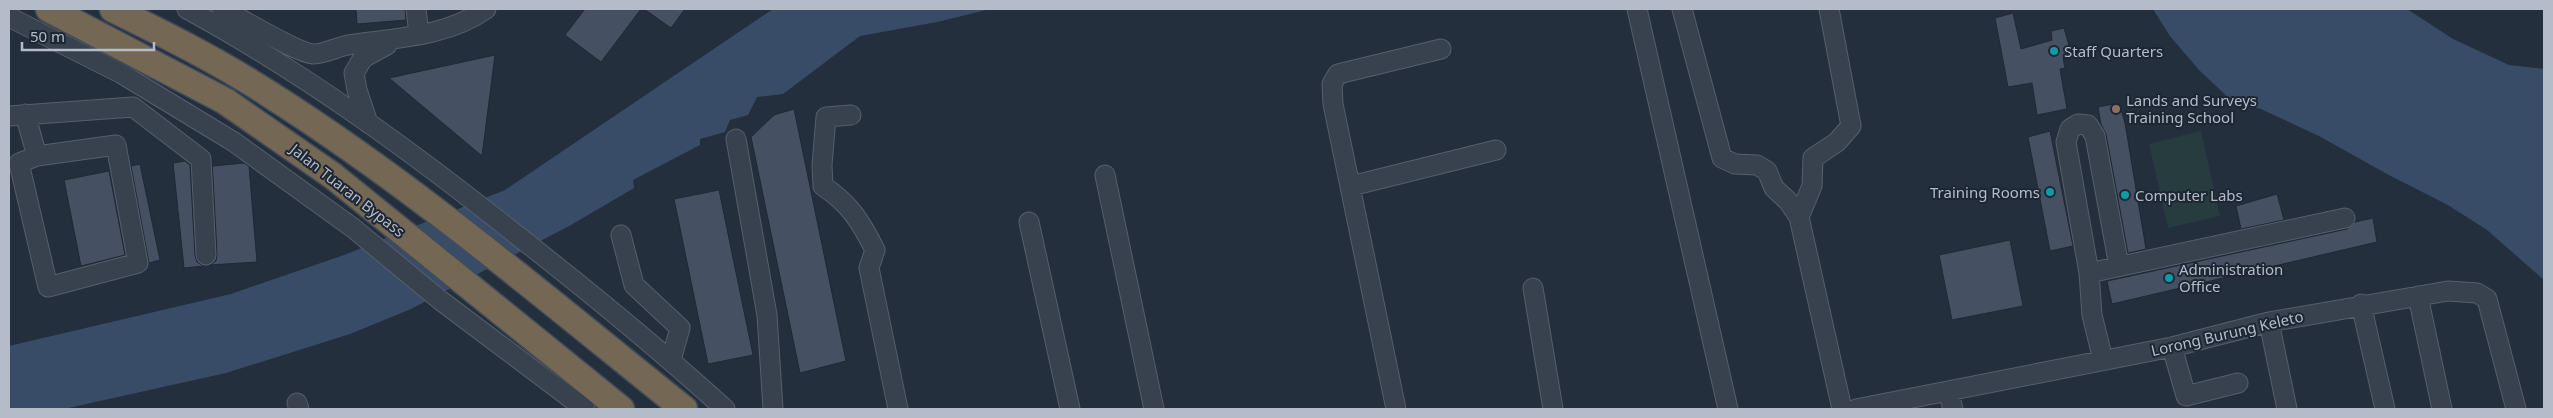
<svg xmlns="http://www.w3.org/2000/svg" width="2553" height="418" viewBox="0 0 2553 418" font-family="'Noto Sans',sans-serif">
<style>
.green{fill:#263c3f}
.water{fill:#394c67}
.building{fill:#455162;stroke:#1f2835}
.lines{fill:none;stroke-linecap:round;stroke-linejoin:round}
.minor-casing{stroke:#565f6c;stroke-width:21}
.highway-casing{stroke:#434c59;stroke-width:29}
.minor{stroke:#38414e;stroke-width:19}
.highway{stroke:#746855;stroke-width:26}
.culture-dot{fill:#0f9aa8;stroke:#1d2633;stroke-width:2}
.education-dot{fill:#8d6e63;stroke:#1d2633;stroke-width:2}
.labels{text-anchor:middle;dominant-baseline:central;stroke-width:4;stroke-linejoin:round;paint-order:stroke}
.poi-label{font-size:15px;fill:#b4bcc9;stroke:#1d2633;text-anchor:start}
.street-label{font-size:15px;fill:#b4bcc9;stroke:#1d2633}
</style>
<rect width="100%" height="100%" fill="#242f3e"/>
<path class="green" d="M2201 131 2220 216 2168 228 2149 144Z"/>
<path class="water" d="M773 9H990L937 22 860 36 783 94 757 97 748 115 730 120 725 132 700 139V145L633 180 634 188 571 225 411 309 350 334 226 373 64 409H9V346L231 294 344 255 505 190Z
M2153 9H2407L2453 39 2509 65 2544 69V280L2487 230 2448 205 2387 174 2319 136 2261 109 2232 101 2199 70 2170 36Z"/>
<path class="building" d="M356 9H405L406 20 357 24Z
M585 9H641L601 62 565 35Z
M644 9H685L671 28Z
M2013 13 2021 49 2052 40 2051 31 2064 28 2072 56 2063 58 2065 68 2060 69 2067 109 2037 115 2032 83 2008 87 1995 18Z
M495 55 482 156 389 78Z
M2119 103 2125 123 2146 249 2128 253 2106 134 2101 124 2098 107Z
M794 109 846 361 800 373 751 137 774 115Z
M2050 131 2073 246 2050 251 2028 137Z
M212 158 213 166 244 163 249 166 257 262 210 265 216 261 217 254Z
M185 161 190 165 195 256 197 262 204 266 184 268 173 163Z
M140 164 160 260 149 263 131 166Z
M109 171 125 255 81 266 64 180Z
M719 190 753 355 708 364 674 199Z
M2277 194 2284 220 2241 229 2236 206Z
M2373 218 2377 242 2112 304 2107 281 2347 229 2355 222Z
M2010 240 2023 306 1952 320 1939 255Z"/>
<g class="lines">
<defs>
<path id="minor" d="M187 9C306 74 417 155 523 240 592 294 660 350 725 409
M222 9C241 18 298 54 314 54 325 54 337 47 348 45 394 38 447 37 486 9
M416 9 419 34
M1637 9 1728 409
M1682 9 1722 158 1735 164 1757 165 1767 171 1774 188 1788 201 1799 217
M1829 9 1851 126 1837 142 1813 158 1812 186 1799 217 1842 409
M9 17 122 74 234 142 353 228 440 300 585 409
M25 114 37 156 19 163 48 287 138 263 116 145 37 156
M851 115 826 117 822 165 823 186C850 204 861 222 875 250L869 268 898 409
M9 116 133 107 201 159 206 255
M368 123 357 90 354 73 363 58 387 45
M736 139 767 315 773 409
M1105 175 1154 409
M1351 186 1496 150
M1029 222 1070 409
M621 235 634 285 680 328 671 360
M2089 273 2345 218
M1533 288 1553 409
M2418 296 2442 409
M2361 304 2385 409
M2269 322 2287 409
M2172 347 2186 396 2238 383
M2103 360 2092 315 2089 273 2066 142 2070 129 2078 124 2088 125 2095 136 2119 266
M1948 391 1953 409
M297 403 299 409
M1396 409 1333 104 1332 84 1338 74 1441 49
M1856 409 2172 347 2269 322 2448 291 2477 293 2487 299 2516 409"/>
<path id="highway" d="M49 9 225 101 333 176 621 409
M113 9C166 35 220 62 269 94 416 187 549 301 684 409"/>
</defs>
<use href="#minor" class="minor-casing"/>
<use href="#highway" class="highway-casing"/>
<use href="#minor" class="minor"/>
<use href="#highway" class="highway"/>
</g>
<g class="culture-dot">
<circle cx="2054" cy="51" r="5"/>
<circle cx="2050" cy="192" r="5"/>
<circle cx="2125" cy="195" r="5"/>
<circle cx="2169" cy="278" r="5"/>
</g>
<circle class="education-dot" cx="2116" cy="109" r="5"/>
<g class="labels">
<g class="poi-label">
<text x="2064" y="51">Staff Quarters</text>
<text x="2126" y="100">Lands and Surveys<tspan x="2126" dy="17">Training School</tspan></text>
<text x="2040" y="192" text-anchor="end">Training Rooms</text>
<text x="2135" y="195">Computer Labs</text>
<text x="2179" y="269">Administration<tspan x="2179" dy="17">Office</tspan></text>
</g>
<g class="street-label">
<text transform="translate(348 190) rotate(38)">Jalan Tuaran Bypass</text>
<text transform="translate(2227 333) rotate(-13)">Lorong Burung Keleto</text>
</g>
</g>
<rect width="2553" height="418" fill="none" stroke="#b4bcc9" stroke-width="20"/>
<path d="M22 42v8h132v-8" fill="none" stroke="#b4bcc9" stroke-width="2.5"/>
<text x="30" y="42" font-size="15" fill="#b4bcc9" stroke="#1d2633" stroke-width="4" paint-order="stroke">50 m</text>
</svg>
